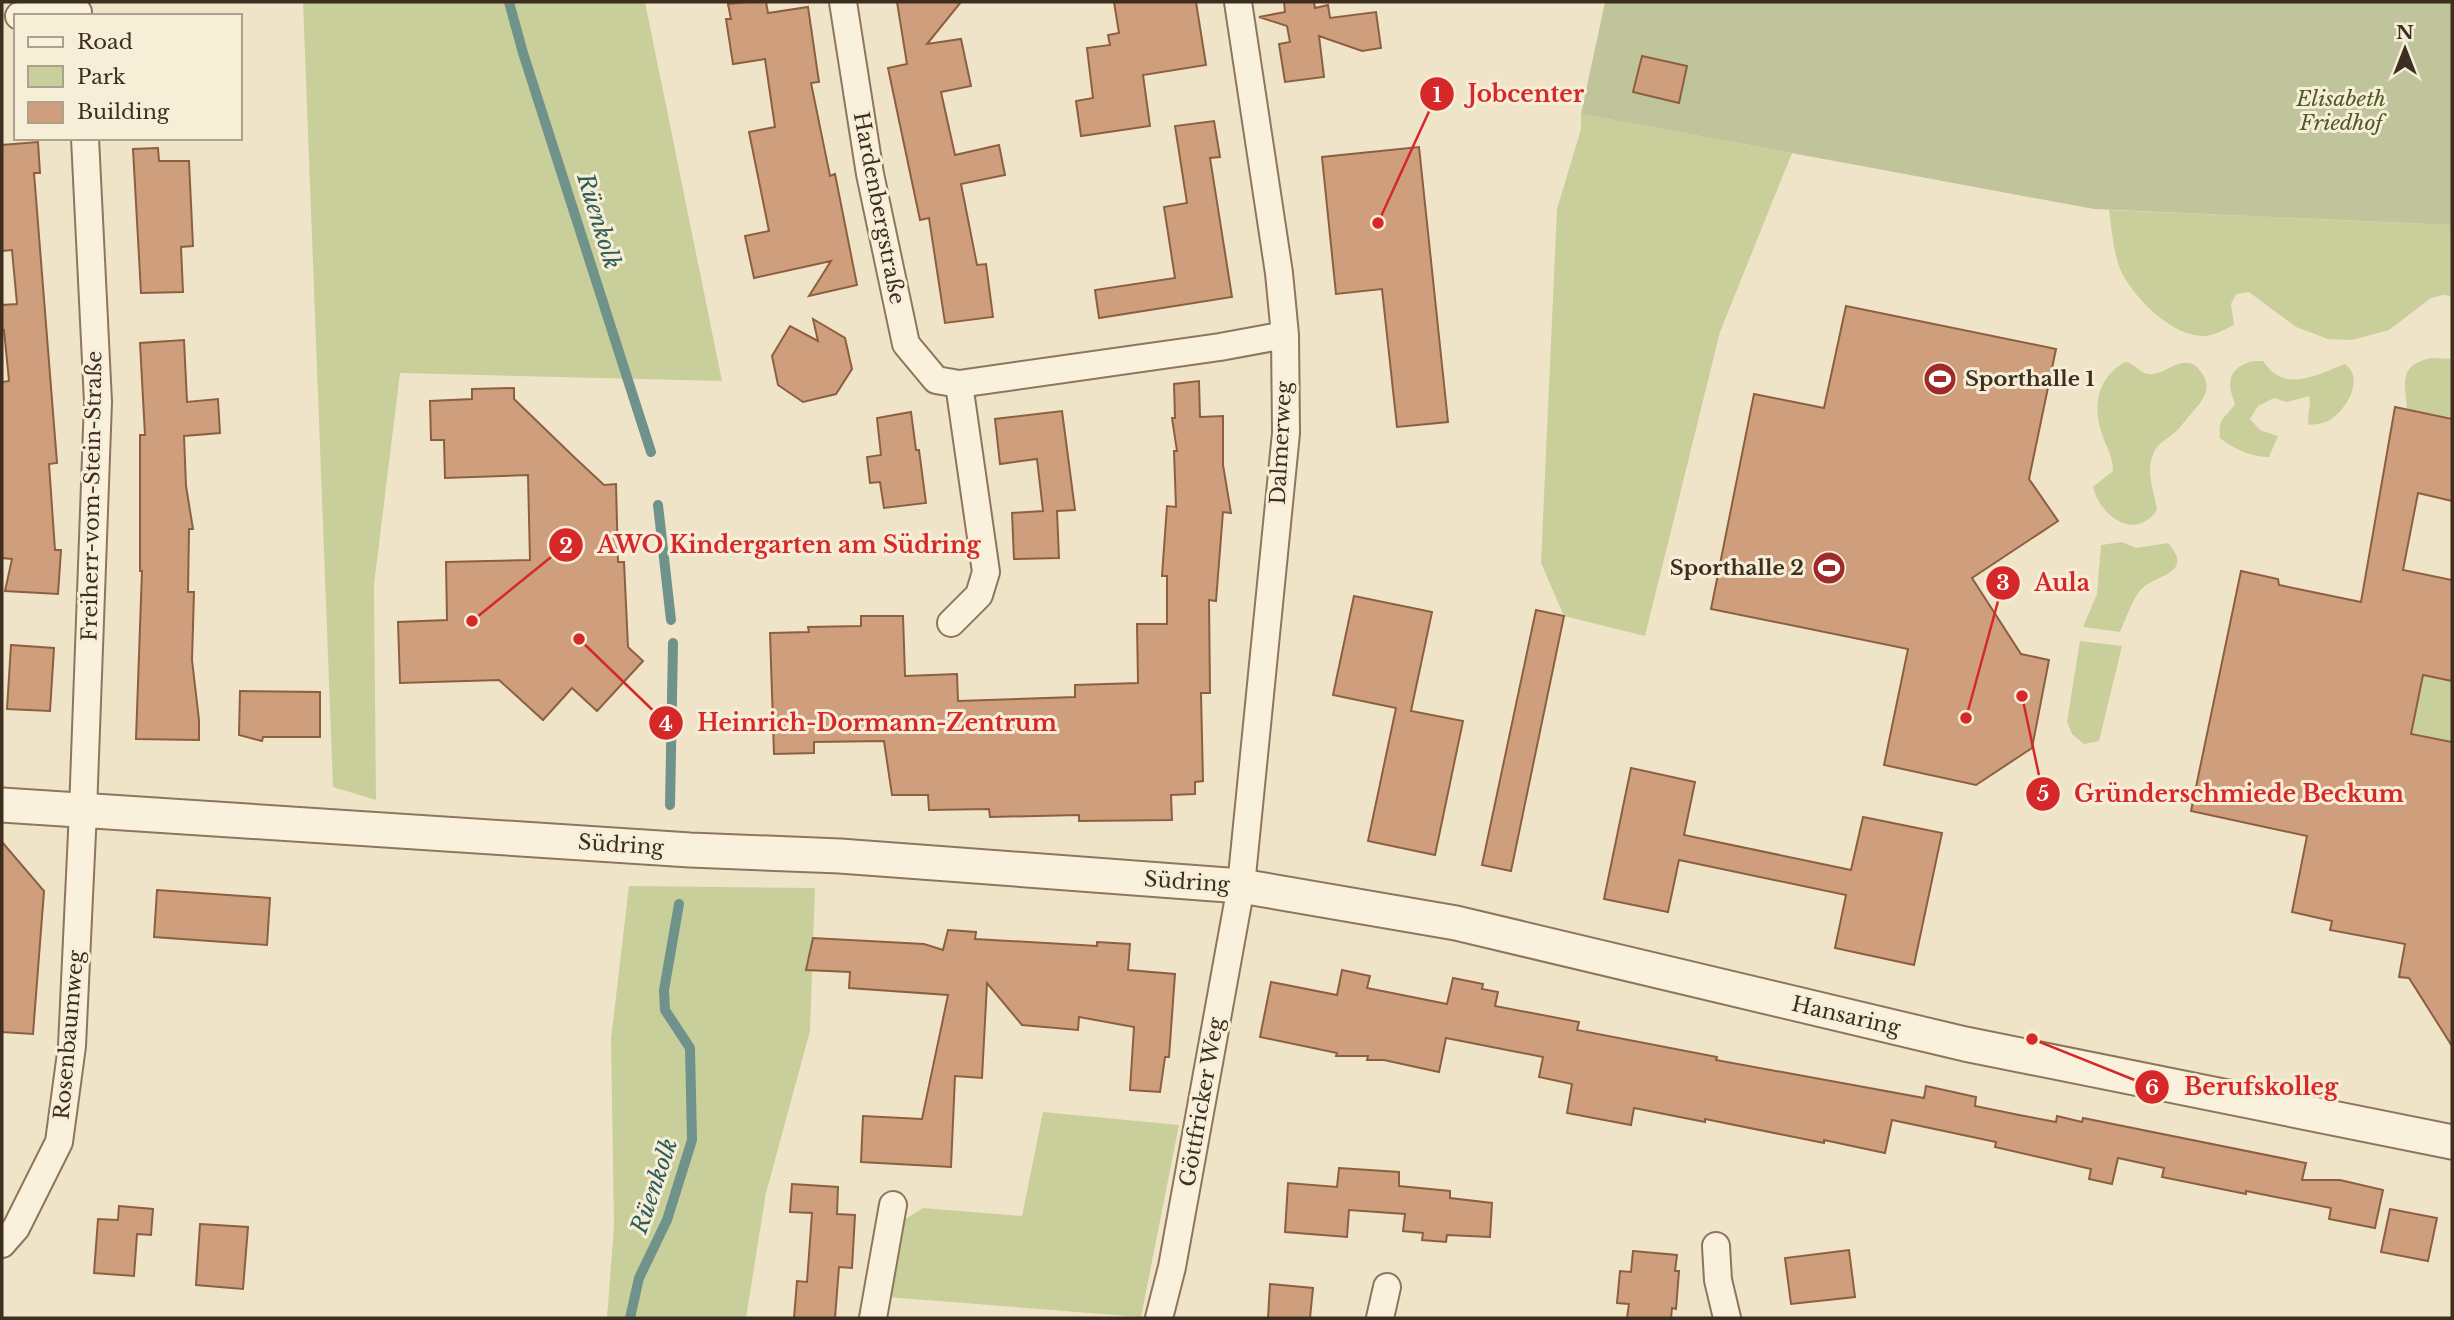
<svg xmlns="http://www.w3.org/2000/svg" width="2454" height="1320" viewBox="0 0 2454 1320" font-family="'Libre Baskerville',serif">
<style>
.green{fill:#c9cf9b}
.cemetery{fill:#bfc49a}
.lines{fill:none;stroke-linecap:round;stroke-linejoin:round}
.stream{stroke:#6f938a;stroke-width:10}
.building{fill:#cf9f7d;stroke:#8d5f41;stroke-width:2}
.minor-casing{stroke:#8d765c;stroke-width:30}
.tertiary-casing{stroke:#8d765c;stroke-width:37}
.minor{stroke:#faf1dc;stroke-width:26}
.tertiary{stroke:#faf1dc;stroke-width:33}
.labels{text-anchor:middle;dominant-baseline:central;stroke-width:6;stroke-linejoin:round;paint-order:stroke}
.park-label{font-size:21px;font-style:italic;fill:#4d5a26;stroke:#f7eed8}
.street-label{font-size:21px;fill:#3d2e20;stroke:#f7eed8}
.poi-label{font-size:21px;font-weight:bold;fill:#3d2e20;stroke:#f7eed8;text-anchor:start}
.water-label{font-size:23px;font-style:italic;fill:#2f5d5a;stroke:#f7eed8}
.leader{fill:none;stroke:#d62828;stroke-width:2.5}
.callout-dot{fill:#d62828;stroke:#f7eed8;stroke-width:2.5}
.mark-label{font-size:21px;text-anchor:middle;font-weight:bold;fill:#fff}
.callout-label{font-size:23px;text-anchor:middle;font-weight:bold;fill:#d62828;stroke:#f7eed8;stroke-width:6;stroke-linejoin:round;paint-order:stroke}
</style>
<rect width="100%" height="100%" fill="#f0e4c8"/>
<path class="green" d="M303 2H645L722 381 400 373 374 585 376 800 333 787Z
M1581 114 1792 153 1720 332 1645 636 1564 616 1541 563 1557 209 1581 129Z
M2109 210 2452 225V296L2443 295 2431 298 2389 330 2352 340 2328 339 2296 327 2249 292 2236 294 2231 304 2234 325C2225 329 2214 336 2204 336 2173 337 2135 299 2122 273 2113 254 2112 230 2109 210Z
M2432 358 2452 359V419L2407 410C2405 383 2398 364 2432 358Z
M2253 361H2263C2285 394 2316 375 2345 364 2363 377 2350 404 2335 416 2328 423 2319 424 2309 425 2306 414 2312 407 2309 396L2287 402 2274 398 2258 406 2250 419 2260 430 2278 436 2269 457C2252 457 2233 449 2220 438 2218 417 2224 420 2235 404 2226 382 2228 368 2253 361Z
M2125 362C2136 363 2140 376 2153 374 2164 373 2172 364 2183 363 2192 362 2196 365 2201 372 2214 389 2202 401 2191 414 2185 420 2180 429 2173 434 2165 441 2159 442 2154 452 2145 472 2154 490 2157 510 2135 542 2100 516 2093 487L2113 471C2113 456 2106 447 2102 434 2092 406 2098 377 2125 362Z
M2122 542 2136 548 2168 543C2197 576 2151 574 2139 592 2133 599 2125 621 2120 632L2083 627 2097 594 2101 545Z
M2080 641 2122 646 2099 741 2084 744 2072 734 2067 722Z
M2423 675 2452 681V742L2448 741 2399 792Z
M629 886 815 888 810 1031 766 1193 746 1318H607L614 1226 611 1039Z
M1043 1112 1179 1125 1141 1317 887 1297 904 1220 923 1208 1022 1216Z"/>
<path class="cemetery" d="M1605 2H2452V225L2094 209 1581 114Z"/>
<g class="lines">
<path class="stream" d="M509 2 523 53 651 452
M658 505 671 620
M670 805 673 643
M630 1318 639 1278 667 1220 692 1140 690 1048 665 1010 664 990 679 904"/>
</g>
<path class="building" d="M746 2H766L768 13 808 7 819 82 811 83 830 176 835 174 857 285 809 296 831 261 754 278 745 236 769 231 749 132 775 127 765 59 733 64 726 19H731L728 4Z
M897 2H961L927 44 961 39 971 86 941 92 955 155 999 145 1005 175 961 184 977 265 986 264 993 317 945 323 929 218 920 220 888 68 907 64Z
M1114 2H1196L1206 65 1143 75 1150 126 1081 136 1076 101 1093 98 1087 48 1110 45 1108 35 1119 33Z
M1284 2H1314L1315 8 1328 5 1330 18 1376 12 1381 48 1362 51 1319 36 1324 77 1285 82 1279 44 1290 42 1287 26 1259 17 1285 12Z
M1642 56 1687 66 1679 103 1633 92Z
M1214 121 1220 157 1210 158 1232 297 1099 318 1095 290 1175 278 1164 207 1187 203 1175 126Z
M38 142 40 173H34L57 463 49 464 55 550H61L58 594 5 591 12 559 2 558V382L9 381 4 330H2V305L17 304 12 250 2 251V145Z
M1419 147 1448 422 1397 427 1382 289 1336 294 1322 157Z
M158 148 159 161H189L193 246 181 247 183 292 141 293 133 149Z
M1846 306 2056 349 2029 479 2058 521 1972 578 2021 654 2049 660 2032 748 1976 785 1884 765 1908 649 1711 609 1754 394 1824 408Z
M813 319 845 338 852 369 836 394 803 402 778 385 772 356 790 326 818 341Z
M184 340 187 402 218 399 220 433 184 436 186 486 193 529H189L188 592H194L192 660 199 720V740L136 739 142 571H140V435H145L140 343Z
M1199 381 1200 417 1223 416V465L1231 513 1223 512 1216 601 1209 600 1210 693H1201L1203 781 1195 782V794L1171 795 1172 820 1079 821V815L990 817 989 809 929 810 928 795H892L884 741 814 742V753L774 754 770 633 809 632 808 627 861 626V616H903L905 676 957 674 958 701 1075 697V685L1138 683 1137 624H1167V576H1162L1167 506 1176 507 1174 451H1177L1172 418H1175L1174 384Z
M514 388V399L574 457 604 485 616 484 618 562H624L628 647 643 661 597 711 572 688 543 720 499 680 400 683 398 622 447 620 446 562 530 560 528 475 445 478 444 440H431L430 401 472 399V389Z
M2395 407 2452 419V501L2418 493 2403 570 2452 580V681L2423 675 2411 734 2452 742V1046L2409 978 2399 977 2405 944 2330 930 2332 921 2292 912 2307 836 2191 811 2241 571 2278 579 2279 585 2361 602Z
M1062 411 1075 510 1057 511 1059 558 1014 559 1012 513 1043 511 1037 459 1000 464 995 419Z
M911 412 916 450H919L926 503 884 508 880 482 870 483 867 457 881 455 877 418Z
M1354 596 1432 612 1411 711 1463 721 1435 855 1368 841 1396 708 1333 695Z
M1536 610 1564 616 1511 871 1482 865Z
M11 645 54 648 50 711 7 709Z
M240 691 320 692V737H263L262 741 239 735Z
M1631 768 1695 782 1684 835 1851 870 1863 817 1942 833 1914 965 1835 948 1846 895 1679 860 1668 912 1604 899Z
M2 842 44 891 33 1034 2 1032Z
M157 890 270 898 267 945 154 937Z
M948 930 976 932 975 939 1097 946V942L1130 944 1128 970 1175 974 1169 1057H1165L1160 1092 1130 1090 1134 1027 1079 1017 1078 1030 1022 1025 987 983 982 1078 955 1076 951 1167 861 1162 863 1116 922 1119 948 995 849 988 850 972 806 970 813 938 924 944 943 950Z
M1342 970 1370 976 1367 988 1447 1004 1453 978 1483 984 1482 989 1498 992 1495 1006 1579 1022 1577 1030 1717 1057 1716 1060 1924 1098 1926 1086 1976 1097 1975 1106 2019 1115 2056 1122 2057 1116 2082 1122 2083 1118 2306 1163 2302 1180H2340L2383 1190 2375 1228 2329 1219 2331 1208 2246 1191V1194L2162 1177 2164 1168 2118 1158 2112 1184 2089 1179 2091 1169 1995 1147 1996 1142 1892 1120 1885 1153 1824 1140V1143L1705 1119V1122L1634 1108 1631 1125 1567 1113 1572 1084 1539 1077 1543 1057 1446 1038 1439 1072 1384 1060H1367L1368 1056H1336L1337 1053 1260 1037 1271 982 1337 995Z
M1339 1168 1399 1172V1186L1450 1191V1198L1492 1203 1490 1237 1447 1235 1446 1242 1422 1240 1423 1233 1403 1231 1405 1214 1349 1210 1347 1237 1285 1232 1288 1183 1337 1187Z
M792 1184 838 1187 837 1214 855 1215 852 1268 839 1267 835 1318H794L797 1281 807 1282 812 1213 790 1212Z
M119 1206 153 1209 151 1235 137 1234 134 1276 94 1273 98 1219 118 1220Z
M2390 1209 2437 1218 2428 1261 2381 1252Z
M200 1224 248 1227 243 1289 196 1285Z
M1849 1250 1855 1297 1791 1304 1785 1258Z
M1633 1251 1677 1255 1675 1271H1679L1676 1309 1672 1308 1671 1318H1627L1629 1304 1617 1303 1620 1271 1631 1272Z
M1270 1284 1313 1288 1310 1318H1268Z"/>
<g class="lines">
<defs>
<path id="minor" d="M843 2 870 174 906 344 936 380 959 384 1220 347 1285 335
M19 16 78 12
M951 623 979 595 986 572 959 384
M2 1244 16 1228 59 1142 72 1046 83 811 98 402 85 138
M1716 1246 1718 1280 1727 1318
M873 1318 893 1205
M1159 1318 1172 1267 1241 886 1286 433 1285 335 1279 273 1238 2
M1380 1318 1387 1287"/>
<path id="tertiary" d="M2 805 690 850 840 856 1241 886 1456 923 1965 1044 2452 1142"/>
</defs>
<use href="#minor" class="minor-casing"/>
<use href="#tertiary" class="tertiary-casing"/>
<use href="#minor" class="minor"/>
<use href="#tertiary" class="tertiary"/>
</g>
<defs>
<symbol id="stadium-disc" viewBox="-11 -11 22 22"><circle r="9.5" fill="#9e2a2b" stroke="#f7eed8"/><path d="M0-5a6.5 5 0 1 0 0 10a6.5 5 0 1 0 0-10ZM-3.5-1.8h7v3.6h-7Z" fill="#fff"/></symbol>
</defs>
<g fill-rule="evenodd">
<use href="#stadium-disc" x="1921" y="360" width="38" height="38"/>
<use href="#stadium-disc" x="1810" y="549" width="38" height="38"/>
</g>
<g class="labels">
<g class="park-label">
<text x="2341" y="99">Elisabeth<tspan x="2341" dy="24">Friedhof</tspan></text>
</g>
<g class="street-label">
<text transform="translate(879 208) rotate(79)">Hardenbergstraße</text>
<text transform="translate(1281 443) rotate(-87)">Dalmerweg</text>
<text transform="translate(92 496) rotate(-89)">Freiherr-vom-Stein-Straße</text>
<text transform="translate(621 845) rotate(4)">Südring</text>
<text transform="translate(1187 882) rotate(4)">Südring</text>
<text transform="translate(1846 1016) rotate(13)">Hansaring</text>
<text transform="translate(69 1035) rotate(-85)">Rosenbaumweg</text>
<text transform="translate(1202 1102) rotate(-80)">Göttfricker Weg</text>
</g>
<g class="poi-label">
<text x="1965" y="379">Sporthalle 1</text>
<text x="1804" y="568" text-anchor="end">Sporthalle 2</text>
</g>
<g class="water-label">
<text transform="translate(599 221) rotate(73)">Rüenkolk</text>
<text transform="translate(654 1186) rotate(-71)">Rüenkolk</text>
</g>
</g>
<path class="leader" d="M1378 223L1437 94M472 621L566 545M1966 718L2003 583M579 639L666 723M2022 696L2043 794M2032 1039L2152 1087"/>
<g class="callout-dot">
<circle cx="1378" cy="223" r="7"/>
<circle cx="472" cy="621" r="7"/>
<circle cx="1966" cy="718" r="7"/>
<circle cx="579" cy="639" r="7"/>
<circle cx="2022" cy="696" r="7"/>
<circle cx="2032" cy="1039" r="7"/>
<circle cx="1437" cy="94" r="18"/>
<circle cx="566" cy="545" r="18"/>
<circle cx="2003" cy="583" r="18"/>
<circle cx="666" cy="723" r="18"/>
<circle cx="2043" cy="794" r="18"/>
<circle cx="2152" cy="1087" r="18"/>
</g>
<g class="mark-label">
<text x="1437" y="102">1</text>
<text x="566" y="553">2</text>
<text x="2003" y="590">3</text>
<text x="666" y="731">4</text>
<text x="2043" y="801">5</text>
<text x="2152" y="1095">6</text>
</g>
<g class="callout-label">
<text x="1526" y="102">Jobcenter</text>
<text x="789" y="553">AWO Kindergarten am Südring</text>
<text x="2062" y="591">Aula</text>
<text x="877" y="731">Heinrich-Dormann-Zentrum</text>
<text x="2239" y="802">Gründerschmiede Beckum</text>
<text x="2261" y="1095">Berufskolleg</text>
</g>
<rect width="2454" height="1320" fill="none" stroke="#3d2e20" stroke-width="7"/>
<rect x="14" y="14" width="228" height="126" fill="#f7eed8" stroke="#ada18e" stroke-width="2"/>
<rect x="28" y="37" width="35" height="10" fill="#faf1dc" stroke="#ada18e" stroke-width="2"/>
<text x="77" y="49" font-size="21" fill="#3d2e20">Road</text>
<rect x="28" y="66" width="35" height="21" fill="#c9cf9b" stroke="#ada18e" stroke-width="2"/>
<text x="77" y="84" font-size="21" fill="#3d2e20">Park</text>
<rect x="28" y="102" width="35" height="21" fill="#cf9f7d" stroke="#ada18e" stroke-width="2"/>
<text x="77" y="119" font-size="21" fill="#3d2e20">Building</text>
<g transform="translate(2405 49)" stroke="#f7eed8" stroke-width="5" paint-order="stroke">
<path d="M0-5L12 26L0 18L-12 26Z" fill="#3d2e20"/>
<text y="-10" font-size="19" font-weight="bold" text-anchor="middle" fill="#3d2e20">N</text>
</g>
</svg>
